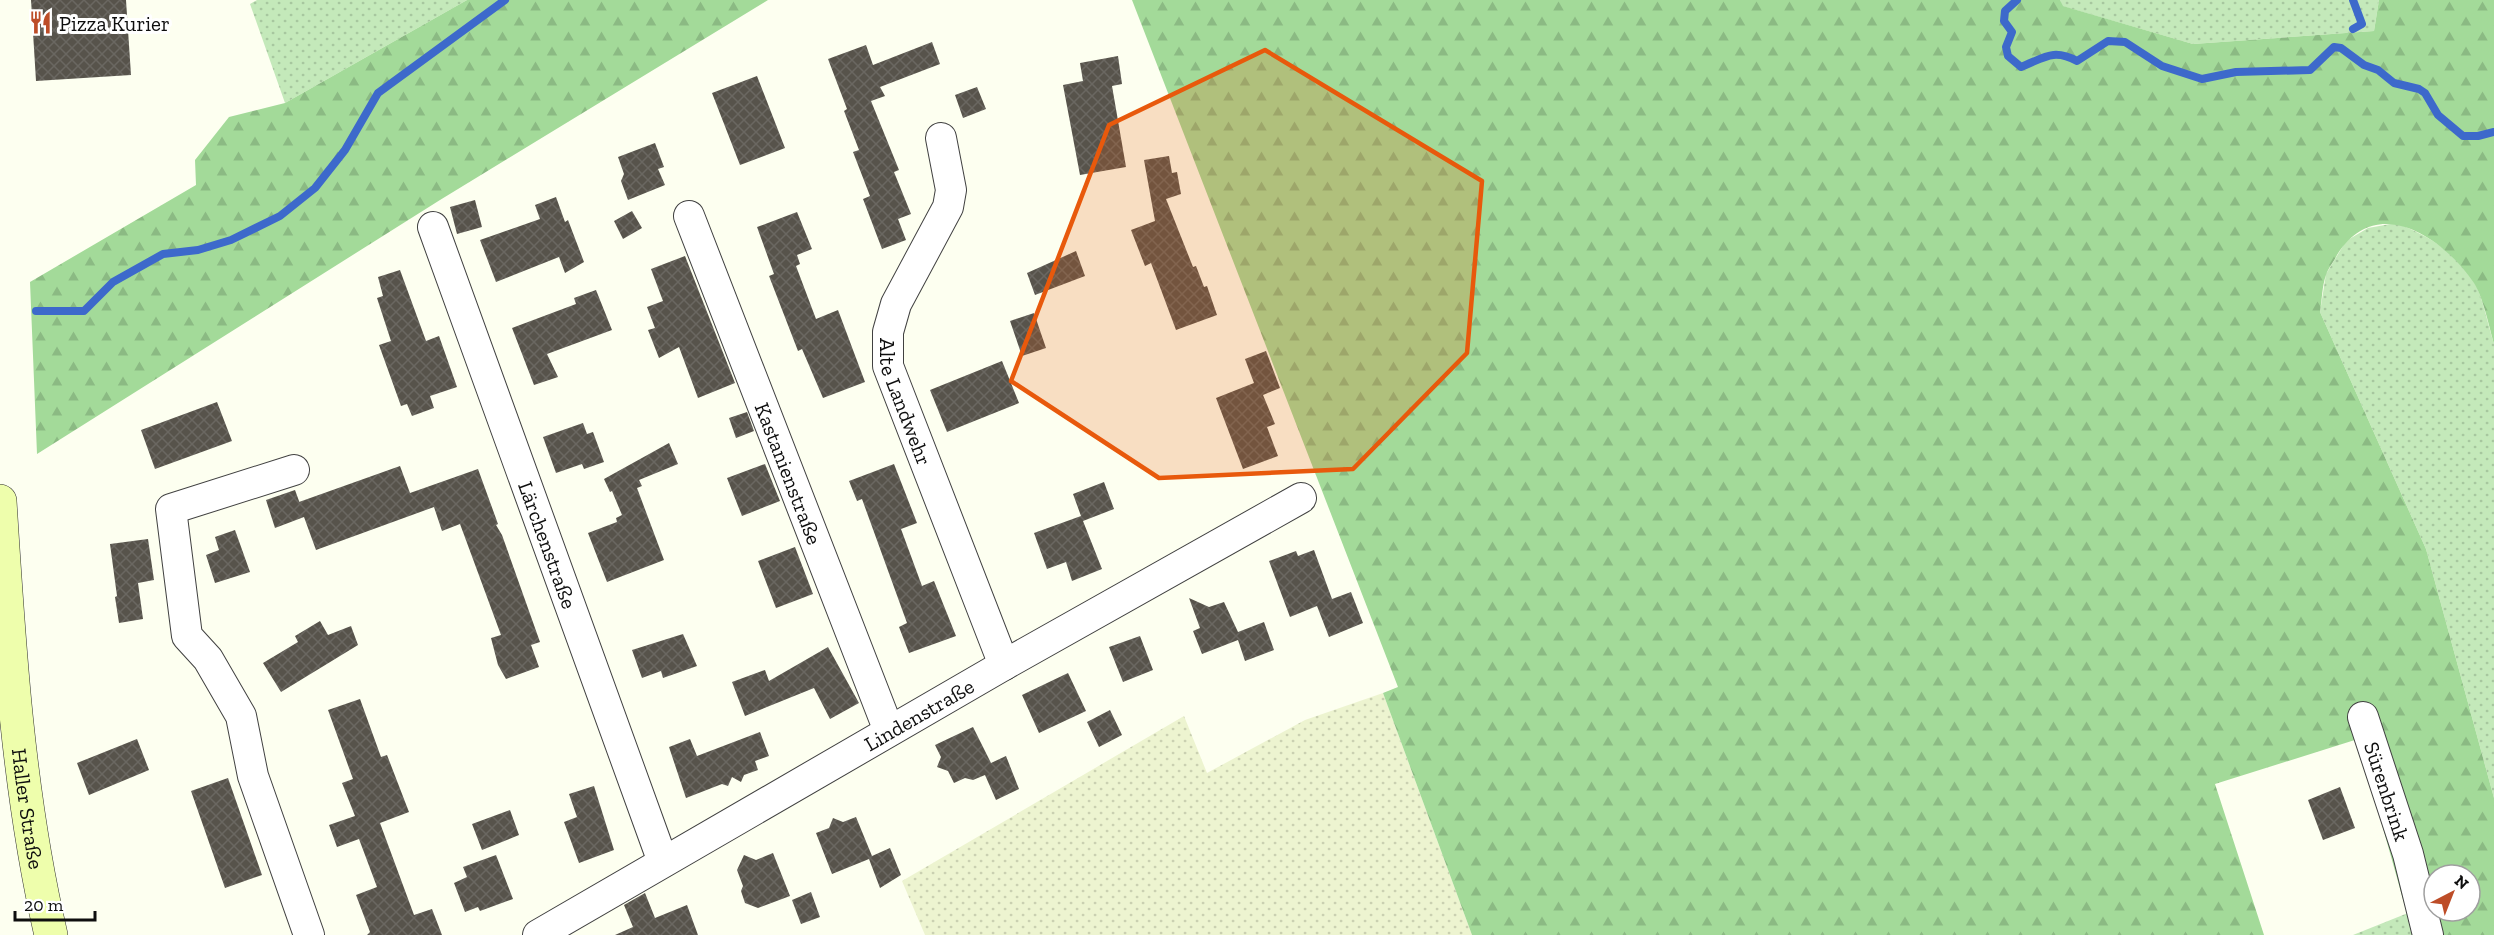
<svg xmlns="http://www.w3.org/2000/svg" width="2494" height="935" viewBox="0 0 2494 935" font-family="'Zilla Slab',serif">
<style>
.farmland{fill:url(#farmland-dots)}
.grass{fill:url(#grass-dots)}
.forest{fill:url(#forest-firs);fill-rule:evenodd}
.lines{fill:none;stroke-linecap:round;stroke-linejoin:round}
.stream{stroke:#3d69cb;stroke-width:8}
.building{fill:url(#building-cross-hatch)}
.minor-casing{stroke:#414141;stroke-width:32}
.secondary-casing{stroke:#303030;stroke-width:34}
.minor{stroke:#fff;stroke-width:30}
.secondary{stroke:#eefeac;stroke-width:33}
.marked{fill:#e8590c;fill-opacity:0.2;stroke:#e8590c;stroke-width:4.5;stroke-linejoin:round}
.labels{text-anchor:middle;dominant-baseline:central;stroke-width:6;stroke-linejoin:round;paint-order:stroke}
.poi-label{font-size:21px;fill:#0e0e0e;stroke:#fff;text-anchor:start}
.street-label{font-size:21px;fill:#0e0e0e;stroke:#fff}
</style>
<defs>
<pattern id="farmland-dots" width="8" height="8" patternUnits="userSpaceOnUse" patternTransform="scale(1.5)"><rect width="8" height="8" fill="#edf4d0"/><path d="M2 2h.1M6 6h.1" fill="none" stroke="#cad0b1" stroke-width="1.8" stroke-linecap="round"/></pattern>
<pattern id="grass-dots" width="8" height="8" patternUnits="userSpaceOnUse" patternTransform="scale(1.5)"><rect width="8" height="8" fill="#c4e9ba"/><path d="M2 2h.1M6 6h.1" fill="none" stroke="#a7c79f" stroke-width="1.8" stroke-linecap="round"/></pattern>
<pattern id="forest-firs" width="22" height="20" patternUnits="userSpaceOnUse" patternTransform="scale(1.5)"><rect width="22" height="20" fill="#a3da99"/><path d="M5 1l3.5 6h-7zM16 11l3.5 6h-7z" fill="#8bba83"/></pattern>
<pattern id="building-cross-hatch" width="8" height="8" patternUnits="userSpaceOnUse" patternTransform="scale(1.5)"><rect width="8" height="8" fill="#57534b"/><path d="M0 0l8 8M0 8l8-8" fill="none" stroke="#6a6761"/></pattern>
</defs>
<rect width="100%" height="100%" fill="#fdfff0"/>
<path class="farmland" d="M1383 693 1472 935H925L902 881 1184 716 1207 773 1305 720Z"/>
<path class="grass" d="M257 0H467L285 103 250 4Z
M2060 0H2379L2374 31 2193 44 2062 6Z
M2396 223C2427 235 2460 254 2476 285 2484 303 2488 325 2494 344V798L2426 549 2320 312 2326 274 2346 241 2368 228Z
M2408 913 2413 935H2353Z"/>
<path class="forest" d="M467 0H768L440 200 37 454 30 282 196 185 195 160 229 117 285 103Z
M1132 0H2060L2063 6 2193 44 2374 31 2379 0H2494V344C2489 326 2483 297 2474 283 2443 237 2376 192 2337 255 2334 262 2328 268 2326 275 2322 286 2322 300 2320 312L2426 549 2494 798V935H2413L2358 739 2215 784 2264 935H1472L1383 693 1398 687ZM2434 875H2470V911H2434Z"/>
<g class="lines">
<path class="stream" d="M2017 0 2005 11 2004 21 2012 32 2006 47 2008 56 2021 67C2044 58 2053 48 2077 61L2108 41 2125 42 2162 66 2202 79 2236 72 2310 70 2334 47 2341 48 2364 65 2378 70 2394 83 2419 89 2425 93 2438 115 2463 136H2478L2494 132
M2353 0 2362 24 2353 29
M36 311H84L113 282 163 254 198 250 231 240 280 216 315 188 345 150 378 93 505 0"/>
</g>
<path class="building" d="M31 0H126L131 75 36 81Z
M932 42 940 64 880 87 885 96 871 101 899 170 894 172 911 214 898 219 906 240 882 249 863 199 870 196 853 152 859 150 844 111 847 109 828 59 866 45 873 65Z
M1118 56 1122 84 1112 86 1126 167 1080 175 1063 85 1083 81 1080 63Z
M757 76 785 148 740 165 712 93Z
M977 87 986 109 963 118 955 95Z
M655 143 664 167 658 169 665 185 628 200 621 181 624 174 618 157Z
M1169 156 1172 173 1177 172 1181 194 1166 199 1193 267 1196 266 1204 287 1207 286 1217 315 1176 330 1151 263 1145 266 1131 230 1155 221 1144 160Z
M556 197 565 222 568 220 584 262 565 273 559 257 496 282 480 240 540 219 535 205Z
M475 200 482 227 457 234 450 207Z
M632 211 642 228 623 239 614 221Z
M797 212 812 249 797 255 800 264 796 266 816 319 838 310 865 382 823 398 802 349 798 351 769 276 774 274 757 227Z
M1076 251 1085 276 1035 295 1027 273Z
M685 256 735 383 698 398 679 347 659 358 648 330 655 328 647 307 663 301 651 269Z
M400 270 426 341 439 336 457 387 430 396 434 408 412 416 407 404 401 406 379 345 391 341 377 298 383 296 378 277Z
M596 290 612 330 547 354 558 377 534 385 512 328 576 304 574 298Z
M1034 313 1046 348 1022 356 1010 321Z
M1266 351 1280 388 1263 395 1275 424 1267 427 1278 456 1243 469 1216 398 1254 383 1245 359Z
M1002 361 1019 403 947 432 930 390Z
M217 402 232 441 155 469 141 430Z
M747 412 754 431 736 438 729 418Z
M583 423 587 434 593 432 604 462 584 469 582 464 556 473 543 437Z
M669 443 678 464 639 480 642 486 637 488 664 560 607 582 588 533 617 522 616 518 622 515 612 491 610 492 604 479Z
M765 464 780 501 742 516 727 478Z
M894 464 917 523 901 529 922 586 934 581 956 636 909 653 899 627 907 623 862 499 857 501 849 481Z
M400 466 410 493 478 469 498 524 496 525 502 535 540 642 531 645 539 667 506 679 498 665 491 638 501 635 460 524 442 531 434 507 316 550 304 517 275 528 266 500 295 490 303 512 299 502Z
M1104 482 1114 509 1083 521 1102 569 1072 581 1066 562 1047 569 1034 533 1081 516 1073 494Z
M235 530 250 572 215 583 206 555 219 550 215 537Z
M148 539 154 580 138 583 143 619 119 623 115 597 117 596 110 544Z
M795 547 813 594 776 608 758 561Z
M1314 550 1332 599 1351 592 1363 623 1329 637 1317 606 1290 617 1269 561 1296 551 1298 556Z
M1189 598 1209 607 1224 602 1238 632 1264 622 1274 650 1245 661 1238 640 1202 654 1193 631 1200 628Z
M320 621 328 635 351 626 358 645 281 692 263 663 298 642 295 636Z
M683 634 697 666 663 678 661 671 642 678 632 650Z
M1140 636 1153 670 1123 682 1109 647Z
M828 647 859 703 830 719 814 688 745 716 732 682 765 670 769 681Z
M1068 673 1086 711 1039 733 1022 695Z
M360 699 381 757 387 755 409 812 380 823 414 915 432 909 442 935H367L370 932 356 895 377 887 359 839 337 847 329 825 355 816 342 783 353 779 328 710Z
M1110 710 1122 735 1099 747 1087 722Z
M973 727 991 763 1006 756 1019 789 996 800 985 775 973 780 965 778 954 783 948 771 937 767 941 757 935 745Z
M760 732 769 756 755 761 758 770 744 775 741 782 732 777 728 786 722 784 686 798 669 747 690 739 697 756Z
M137 739 149 770 89 795 77 763Z
M228 778 262 875 225 888 191 791Z
M594 786 614 850 579 863 564 822 577 817 569 794Z
M2340 787 2355 828 2323 840 2308 800Z
M510 810 519 835 482 850 472 824Z
M856 817 872 856 890 848 901 875 880 888 869 859 832 874 816 833 829 828 833 818 843 822Z
M773 853 790 896 758 908 745 903 741 891 743 886 737 870 744 855 756 860Z
M496 855 513 899 480 911 478 907 465 912 454 883 467 877 463 867Z
M811 892 820 917 801 924 792 900Z
M645 893 655 918 687 905 698 935H615L633 927 624 905Z"/>
<g class="lines">
<defs>
<g id="minor">
<path id="s1" d="M941 138 951 190 948 207 896 304 888 332V366L1004 665"/>
<path id="s2" d="M689 216 889 731"/>
<path id="s3" d="M433 227 663 862"/>
<path d="M294 470 171 509 187 636 208 659 241 716 253 776 309 935"/>
<path id="s4" d="M2363 717 2408 854 2428 935"/>
<path id="s5" d="M538 935 1004 665 1301 498"/>
</g>
<g id="secondary">
<path id="s6" d="M0 501C9 646 18 793 51 935"/>
</g>
</defs>
<use href="#minor" class="minor-casing"/>
<use href="#secondary" class="secondary-casing"/>
<use href="#minor" class="minor"/>
<use href="#secondary" class="secondary"/>
</g>
<path class="marked" d="M1265 50 1482 181 1467 353 1353 469 1159 478 1011 381 1109 125Z"/>
<defs>
<symbol id="restaurant-bare" viewBox="-9 -9 18 18"><path d="M-5-6h1v4h1v-4h1v4h1v-4h1v5L-1.5 .5V6h-2V.5L-5-1ZM5-6V6H3V1.5H1.5Q1.5-4 5-6Z" fill="#bd4d28" stroke="#fff" stroke-width="2.5" paint-order="stroke"/></symbol>
</defs>
<g fill-rule="evenodd">
<use href="#restaurant-bare" x="24" y="6" width="33" height="33"/>
</g>
<g class="labels">
<g class="poi-label">
<text x="59" y="23">Pizza Kurier</text>
</g>
<g class="street-label">
<text stroke="none"><textPath href="#s1" startOffset="282">Alte Landwehr</textPath></text>
<text stroke="none"><textPath href="#s2" startOffset="276">Kastanienstraße</textPath></text>
<text stroke="none"><textPath href="#s3" startOffset="338">Lärchenstraße</textPath></text>
<text stroke="none"><textPath href="#s5" startOffset="440">Lindenstraße</textPath></text>
<text stroke="none"><textPath href="#s4" startOffset="78">Sürenbrink</textPath></text>
<text stroke="none"><textPath href="#s6" startOffset="309">Haller Straße</textPath></text>
</g>
</g>
<g transform="translate(2452 893) rotate(42)"><circle r="28" fill="#ffffff" stroke="#9f9f9f" stroke-width="1.5"/>
<path d="M0-4.5L10 22L0 15L-10 22Z" fill="#bd4d28"/>
<text y="-9" font-size="16" font-weight="bold" text-anchor="middle" fill="#0e0e0e">N</text>
</g>
<path d="M15 911v9h80v-9" fill="none" stroke="#0e0e0e" stroke-width="3"/>
<text x="24" y="911" font-size="18" fill="#0e0e0e" stroke="#ffffff" stroke-width="4.5" paint-order="stroke">20 m</text>
</svg>
